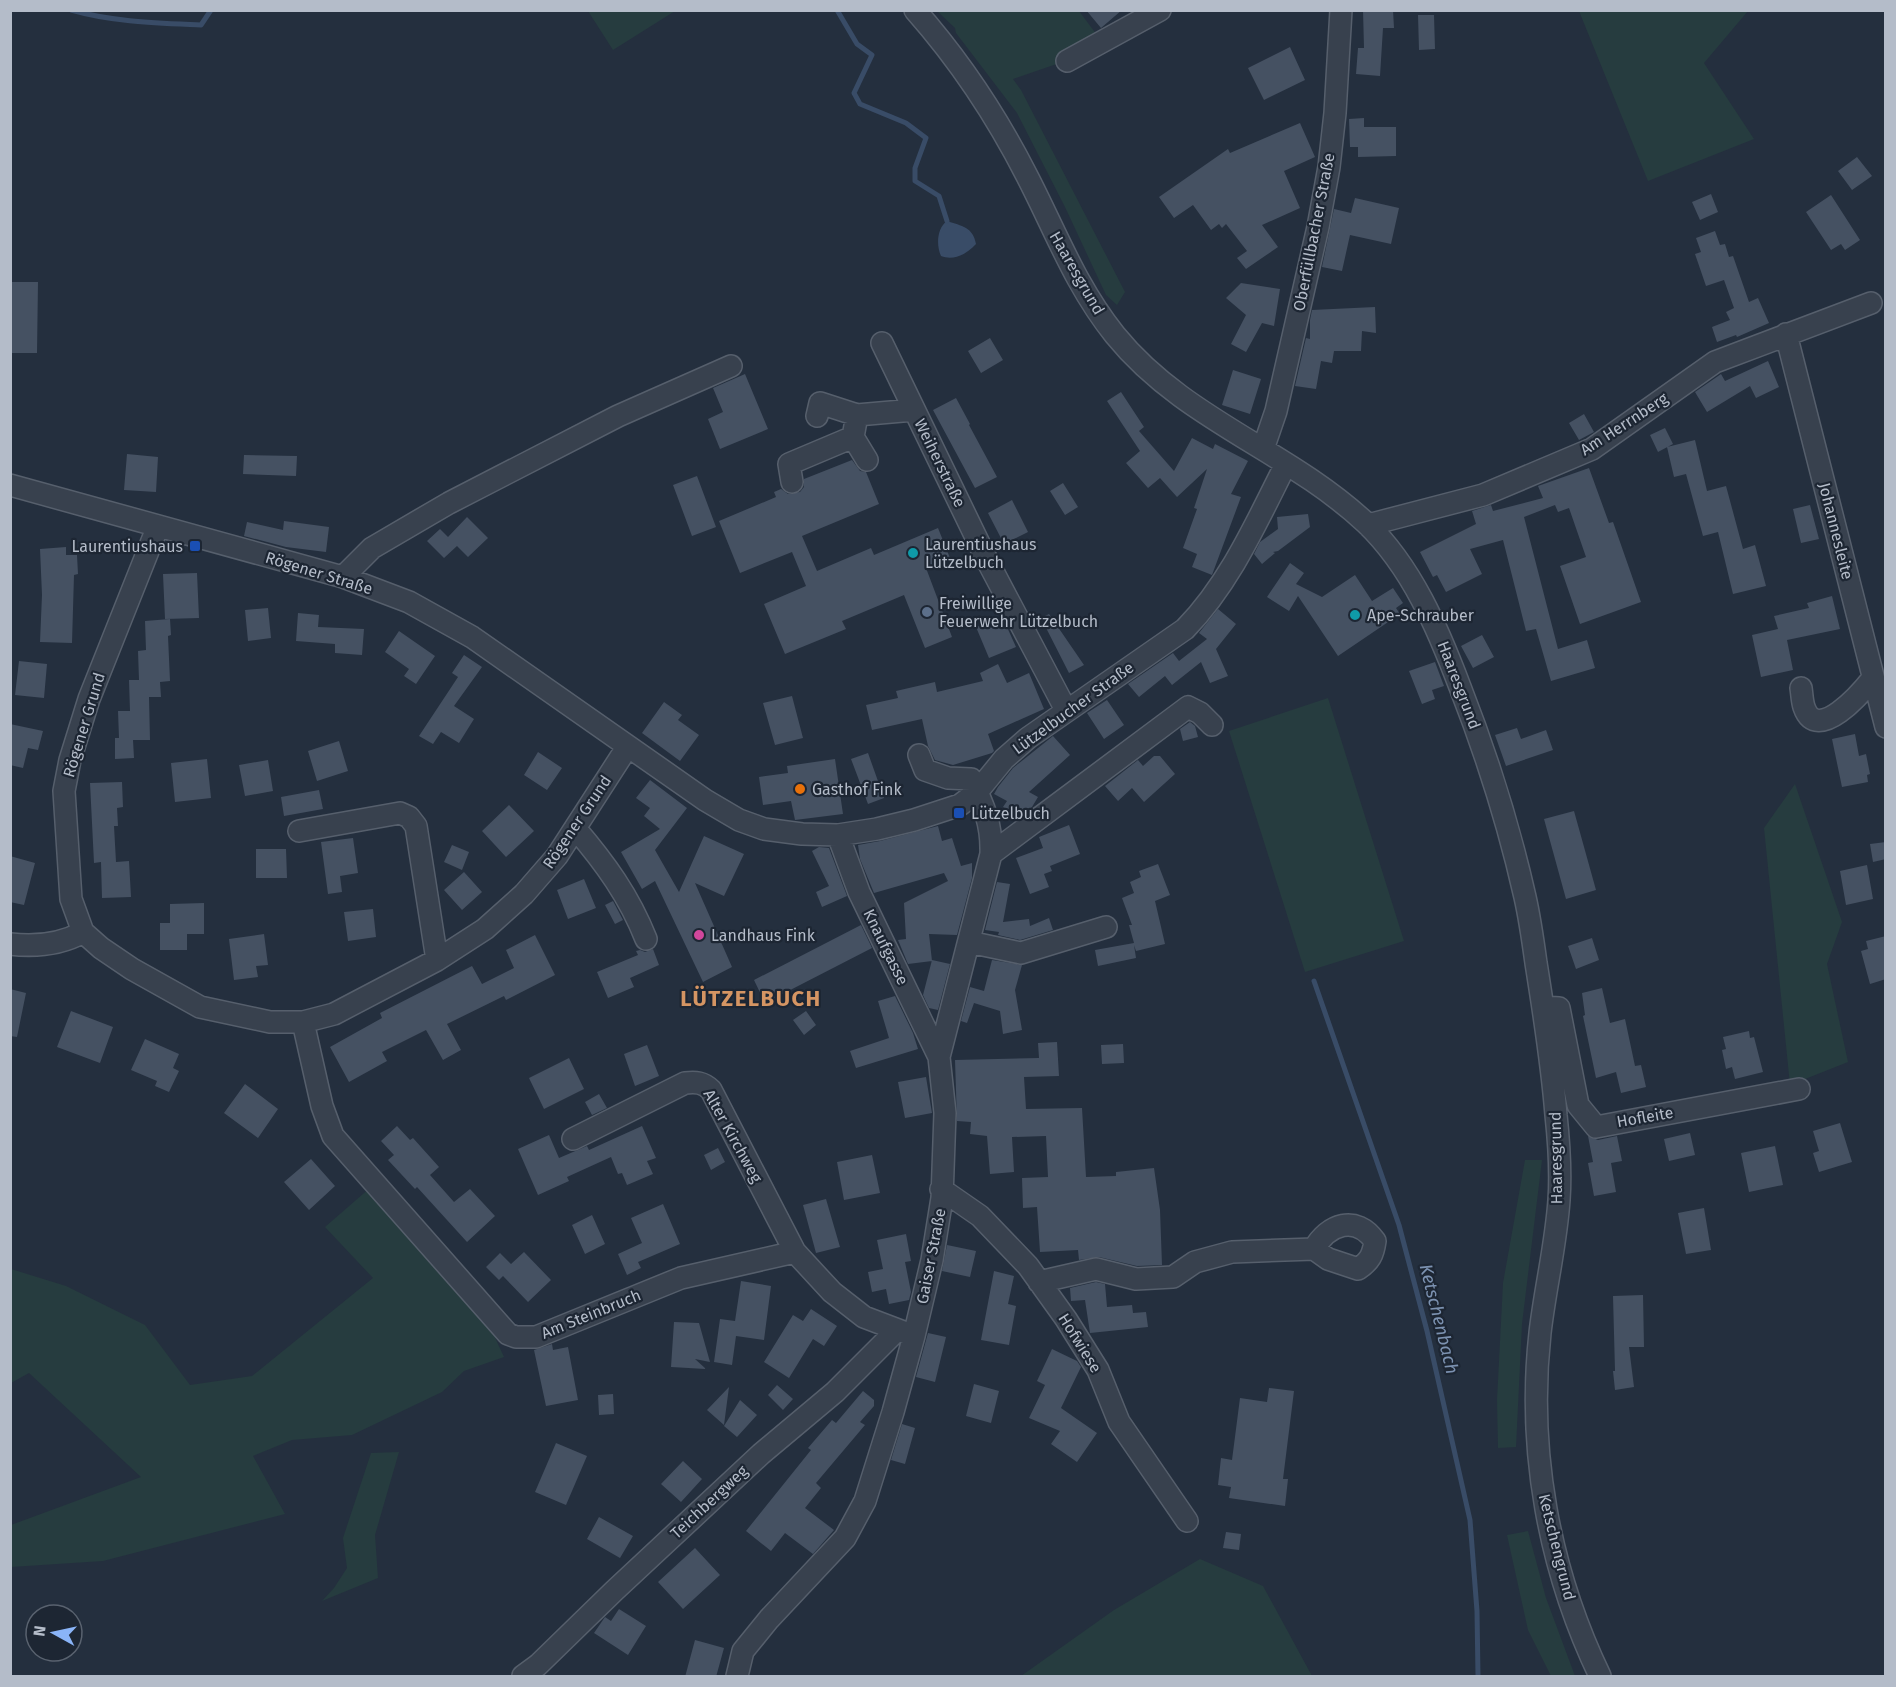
<svg xmlns="http://www.w3.org/2000/svg" width="1896" height="1687" viewBox="0 0 1896 1687" font-family="'Fira Sans',sans-serif">
<style>
.green{fill:#263c3f}
.water{fill:#394c67}
.lines{fill:none;stroke-linecap:round;stroke-linejoin:round}
.stream{stroke:#394c67;stroke-width:5}
.building{fill:#455162}
.minor-casing{stroke:#565f6c;stroke-width:24}
.minor{stroke:#38414e;stroke-width:21}
.transit-dot{fill:#1a4fb4;stroke:#1d2633;stroke-width:2}
.culture-dot{fill:#0f9aa8;stroke:#1d2633;stroke-width:2}
.service-dot{fill:#5c6f8a;stroke:#1d2633;stroke-width:2}
.food-dot{fill:#e8710a;stroke:#1d2633;stroke-width:2}
.hotel-dot{fill:#d1479c;stroke:#1d2633;stroke-width:2}
.labels{text-anchor:middle;dominant-baseline:central;stroke-width:4.5;stroke-linejoin:round;paint-order:stroke}
.street-label{font-size:16px;fill:#b4bcc9;stroke:#1d2633}
.poi-label{font-size:16px;fill:#b4bcc9;stroke:#1d2633;text-anchor:start}
.water-label{font-size:18px;font-style:italic;fill:#7c92b1;stroke:#1d2633}
.district-label{font-size:22px;font-weight:bold;letter-spacing:1.5px;fill:#d59563;stroke:#1d2633}
</style>
<rect width="100%" height="100%" fill="#242f3e"/>
<path class="green" d="M588 11H675L613 50Z
M937 11H1079L1106 47 1013 79 1021 90 1125 292 1117 305 1106 295 1065 207 1017 113 956 33 955 28Z
M1579 11H1748L1704 63 1754 139 1648 181Z
M1328 698 1404 941 1305 972 1229 731Z
M1795 784 1842 922 1827 964 1848 1062 1790 1085 1764 828Z
M1525 1160H1542L1522 1324 1516 1447 1498 1448 1497 1400 1503 1283Z
M371 1187 491 1329 504 1357 464 1371 442 1392 352 1435 292 1440 253 1456 285 1514 103 1561 11 1567V1525L141 1477 29 1373 11 1383V1269L66 1286 145 1325 190 1385 252 1376 373 1278 325 1227Z
M399 1452 375 1535 378 1578 322 1601 334 1588 347 1568 343 1538 371 1453Z
M1528 1531 1546 1598 1575 1676H1551L1528 1630 1507 1535Z
M1200 1559 1263 1586 1312 1676H1021L1114 1610Z"/>
<path class="water" d="M947 221C962 226 973 227 976 244 967 254 954 261 941 256 936 245 937 228 947 221Z"/>
<g class="lines">
<path class="stream" d="M71 10C113 22 157 23 201 25L211 10
M837 10 857 44 872 55 854 93 860 104 906 123 926 138 915 168V181L939 196 947 221
M1314 981 1399 1225 1427 1331 1470 1520 1477 1611 1478 1676"/>
</g>
<path class="building" d="M1086 10H1122L1101 28Z
M1363 10H1393L1394 28H1383L1380 76 1356 74 1358 48H1364Z
M1418 15H1434L1435 49 1419 50Z
M1290 47 1305 80 1264 100 1248 68Z
M1364 118V127H1396V156L1358 157V147H1350L1349 119Z
M1300 123 1315 157 1284 171 1300 208 1262 225 1278 247 1246 269 1237 258 1247 251 1226 224 1222 228 1219 224 1211 230 1193 205 1174 218 1159 197 1228 149 1230 153Z
M1857 157 1872 176 1852 190 1838 171Z
M1711 194 1718 212 1700 220 1692 202Z
M1831 195 1860 240 1845 250 1841 244 1831 250 1806 212Z
M1355 198 1399 208 1391 244 1350 235 1342 271 1322 267 1334 209 1351 213Z
M1715 231 1720 245 1725 244 1729 257 1733 256 1749 302 1758 298 1769 323 1737 337 1736 335 1717 342 1712 327 1730 320 1726 312 1734 308 1724 280 1706 286 1695 254 1701 252 1696 238Z
M10 282H38L37 353H10Z
M1241 283 1280 289 1274 326 1262 323 1246 352 1231 344 1246 315 1226 298Z
M1375 307 1376 333 1362 331 1361 351H1334L1332 363 1321 361 1316 389 1295 386 1306 338 1310 339V320L1312 310Z
M990 338 1003 360 981 373 968 351Z
M1768 361 1779 387 1756 398 1750 386 1707 412 1695 392 1721 374 1725 381Z
M1233 370 1261 379 1250 414 1222 405Z
M745 374 768 429 720 449 708 419 723 412 713 388Z
M1121 392 1144 427 1139 431 1174 471 1192 438 1213 449 1215 444 1248 461 1231 494 1241 497 1212 575 1192 567 1197 554 1183 548 1197 509 1194 508 1207 469 1177 497 1160 478 1148 488 1126 463 1140 451 1107 401Z
M956 398 970 424 969 425 997 477 975 488 933 410Z
M1584 414 1594 432 1579 440 1569 423Z
M1665 428 1673 444 1658 452 1650 435Z
M1695 440 1707 491 1726 486 1743 549 1755 545 1766 586 1733 594 1718 532 1703 536 1686 474 1674 477 1667 447Z
M127 454 158 457 156 492 124 490Z
M244 455 297 456 296 476 243 474Z
M852 460 860 471 866 472 879 504 802 536 817 571 871 548 874 555 938 528 950 558 926 568 952 637 925 648 904 595 842 621 846 629 785 654 764 604 806 586 792 552 740 573 719 521 776 497 774 492 781 489 788 494 800 492 804 487V479Z
M1589 468 1609 523 1613 522 1641 602 1580 624 1560 566 1586 557 1569 508 1558 512 1555 505 1524 517 1558 649 1587 640 1595 668 1551 681 1536 629 1526 631 1503 540 1470 549 1482 574 1446 592 1437 575 1433 577 1420 552 1476 524 1472 511 1491 505 1493 511 1543 498 1538 486Z
M697 476 716 527 692 536 673 485Z
M1063 483 1078 507 1065 515 1050 491Z
M1012 500 1028 532 1004 544 988 513Z
M1810 505 1819 539 1801 543 1793 509Z
M1308 514 1310 527 1278 551 1273 552 1275 553 1262 564 1254 554 1260 542 1278 529 1277 517Z
M467 517 488 538 468 557 457 546 444 558 427 541 440 529 448 537Z
M284 521 329 527 326 552 286 547 244 536 247 522 283 530Z
M66 547V555H77L78 574 74 575 72 643 40 642 42 595 40 549Z
M1290 563 1304 573 1296 584 1322 597 1355 575 1372 601 1393 588 1403 603 1396 608 1400 614 1338 656 1298 596 1289 611 1267 597Z
M197 573 199 618 165 619 163 574Z
M1832 596 1840 629 1787 640 1793 670 1761 677 1752 635 1778 629 1774 616 1809 608 1807 603Z
M268 608 271 638 248 641 245 610Z
M1218 609 1236 624 1216 649 1228 676 1210 683 1201 662 1172 685 1165 676 1139 697 1128 684 1173 653 1179 661 1207 639 1199 633Z
M298 613 319 615 318 627 364 629 362 655 335 653V644L296 641Z
M1049 614 1084 665 1069 673 1041 618Z
M1002 616 1016 647 989 658 976 627Z
M170 619 171 635 168 636 170 681 160 682 161 697H149L150 740H133L134 758 115 759V738H119L118 711H130L129 680H139L138 651 146 650 145 621Z
M399 631 435 656 416 684 404 676 409 669 385 652Z
M1482 635 1494 657 1473 668 1461 646Z
M464 655 482 667 454 706 474 719 459 743 441 732 433 744 419 736 458 677 452 673Z
M19 661 47 664 44 698 15 695Z
M1435 662 1444 686 1432 690 1435 699 1422 704 1409 671Z
M998 664 1007 683 1029 673 1044 709 988 734 994 751 992 753 953 765 935 760 928 746 922 719 872 730 866 705 898 698 896 691 935 682 937 692 983 681 980 673Z
M792 696 803 738 775 745 763 703Z
M1107 700 1124 725 1104 739 1087 713Z
M664 702 682 715 678 720 699 735 680 761 642 733Z
M1190 722 1195 726 1198 737 1183 741 1180 729Z
M10 724 43 731 38 750 28 748 23 768 10 765Z
M1517 728 1521 739 1546 730 1553 750 1506 766 1495 735Z
M1855 734 1859 756 1866 754 1870 774 1867 775 1868 782 1842 787 1832 739Z
M1053 736 1070 755 1029 792 1038 797 1032 807 1020 816 1003 807 1007 801 994 794 998 787 1013 768Z
M339 741 348 771 317 781 308 751Z
M538 752 562 768 547 790 524 775Z
M868 753 884 798 868 804 851 759Z
M1154 756H1160L1175 774 1144 802 1132 788 1118 801 1105 786 1138 760 1143 766Z
M207 759 211 798 175 802 171 763Z
M835 759 843 814 795 820 791 801 763 805 759 777 788 773 787 766Z
M268 760 273 791 245 796 239 765Z
M650 780 687 808 655 850 679 892 704 836 744 854 724 896 695 883 732 967 703 982 655 881 642 889 621 852 660 829 644 816 650 808 636 798Z
M122 782 123 807 117 808 118 826H114L116 862 129 861 131 897 102 898 101 862 94 863 90 783Z
M319 790 323 809 284 816 281 797Z
M509 805 534 831 506 857 482 831Z
M1574 811 1596 890 1566 899 1544 819Z
M1069 825 1080 854 1050 866 1052 871 1044 874 1049 887 1030 894 1016 858 1043 848 1039 837Z
M938 826 942 841 952 838 961 866 972 863V878L957 935 929 934 932 961 908 964 898 940 906 939 904 903 948 881 944 873 874 893 860 859 858 845 880 841Z
M353 838 358 873 340 876 342 892 328 894 321 842Z
M1886 842V859L1873 862 1870 844Z
M452 845 469 852 462 870 444 862Z
M819 847 829 848 847 896 822 907 816 892 829 886 812 851Z
M256 849H286L287 878H256Z
M10 856 35 863 24 905 10 902Z
M1158 864 1170 895 1155 901 1165 944 1136 951 1134 945 1136 958 1098 966 1095 950 1134 943 1129 925H1132L1122 898 1134 893 1130 882 1141 877 1139 871Z
M1867 865 1873 899 1846 905 1840 871Z
M464 872 482 892 462 910 444 890Z
M584 879 596 908 568 919 557 890Z
M997 882 1010 884 1003 922 1029 919 1030 926 1049 918 1053 930 1020 940 998 935 999 932 985 930Z
M613 901 623 920 615 924 605 905Z
M204 903V934H187V950H160V923H170V904Z
M373 909 376 937 348 941 344 912Z
M861 925 872 948 765 1003 754 980Z
M264 934 268 965 256 966 258 977 234 980 229 939Z
M535 935 555 975 506 1000 504 996 447 1024 461 1050 443 1060 426 1030 382 1052 387 1061 349 1082 330 1047 382 1018 380 1013 472 966 482 984 514 968 506 950Z
M1886 936V979L1870 984 1861 951 1868 949 1866 941Z
M1592 938 1599 960 1576 969 1568 946Z
M653 949 659 965 630 978 634 987 608 998 597 972 638 955 636 951 640 950 645 952Z
M932 960 950 964 938 1010 929 1008 923 995Z
M992 960 1022 965 1015 990 1022 1030 1003 1034 1000 1011 974 1003 967 1023 961 1021 970 987 984 991Z
M1602 988 1610 1023 1625 1019 1635 1066 1641 1065 1646 1087 1621 1093 1616 1072 1596 1078 1583 1016 1585 1015 1582 993Z
M10 989 26 993 17 1037 10 1036Z
M895 996 913 1033 918 1049 856 1068 850 1051 889 1038 878 1001Z
M71 1011 113 1027 100 1063 57 1047Z
M806 1011 816 1025 804 1035 793 1020Z
M1749 1031 1750 1038 1754 1037 1763 1072 1735 1079 1732 1067 1726 1069 1722 1050 1726 1049 1723 1037Z
M145 1039 179 1054 173 1068 179 1071 169 1092 155 1086 157 1081 131 1070Z
M1057 1042 1059 1076 1024 1077 1026 1109 1082 1108 1086 1177 1116 1176V1172L1154 1168 1160 1210 1162 1265 1137 1266 1099 1257 1079 1260 1078 1250 1040 1252 1037 1207 1023 1208 1022 1178 1048 1177 1046 1136 1012 1137 1014 1172 990 1174 987 1136 970 1134 971 1122 957 1121 955 1060 1039 1058 1038 1043Z
M1123 1044 1124 1063 1102 1064 1101 1045Z
M647 1045 659 1076 635 1086 624 1054Z
M569 1058 584 1089 544 1109 529 1078Z
M926 1077 932 1113 905 1118 898 1082Z
M245 1084 278 1109 258 1138 224 1113Z
M599 1094 607 1108 592 1115 585 1102Z
M1840 1123 1852 1162 1819 1172 1813 1153 1819 1151 1813 1131Z
M397 1126 410 1140 413 1138 439 1167 430 1175 454 1202 470 1189 495 1216 467 1242 417 1187 415 1189 388 1160 394 1155 381 1141Z
M642 1126 656 1158 647 1161 653 1174 627 1185 622 1173 618 1174 611 1157 567 1177 569 1181 538 1195 518 1149 549 1135 559 1158 587 1146 589 1150Z
M1690 1133 1695 1155 1669 1161 1664 1139Z
M1588 1136 1598 1140 1617 1136 1622 1161 1611 1163 1616 1192 1594 1196 1588 1163 1593 1162Z
M1775 1146 1783 1185 1749 1192 1741 1153Z
M718 1148 725 1162 711 1170 704 1155Z
M872 1155 880 1193 844 1200 837 1162Z
M311 1159 335 1186 309 1210 284 1182Z
M826 1199 840 1247 816 1253 803 1205Z
M663 1204 680 1244 638 1262 641 1268 627 1275 618 1254 642 1243 631 1218Z
M1704 1208 1711 1250 1686 1254 1678 1213Z
M592 1215 605 1244 585 1254 572 1225Z
M906 1234 911 1261 905 1262 911 1292 909 1300 889 1304 886 1289 872 1292 868 1272 883 1269 877 1240Z
M947 1245 976 1251 970 1277 942 1271Z
M524 1252 551 1280 528 1302 503 1276 499 1280 486 1267 500 1253 511 1264Z
M994 1271 1014 1276 1008 1304 1016 1306 1009 1345 981 1340Z
M741 1281 771 1286 764 1340 736 1336 732 1365 714 1362 720 1319 735 1321Z
M1096 1282 1105 1284 1107 1307 1132 1305 1133 1313 1146 1312 1148 1327 1090 1333 1085 1300 1071 1301 1070 1288Z
M1643 1295 1644 1347H1629L1634 1387 1615 1390 1613 1371H1615L1613 1296Z
M811 1309 837 1326 824 1346 813 1339 789 1378 764 1362 793 1315 803 1321Z
M674 1322 699 1323 710 1362 695 1359 706 1369 671 1367Z
M928 1333 946 1337 935 1382 916 1377Z
M552 1344 553 1350 568 1347 578 1400 546 1406 534 1350Z
M1052 1349 1077 1361 1081 1367 1061 1408 1097 1433 1077 1462 1051 1444 1060 1431 1029 1418 1045 1385 1037 1381Z
M974 1384 999 1391 991 1423 966 1416Z
M777 1385 793 1399 783 1410 768 1395Z
M729 1387 724 1425 707 1410Z
M1269 1388 1294 1391 1283 1479H1288L1285 1506 1229 1498 1231 1487 1218 1485 1221 1458 1232 1460 1240 1398 1267 1402Z
M863 1391 874 1400V1406L860 1422 865 1425 816 1483 821 1488 805 1508 834 1530 813 1554 785 1533 771 1551 746 1531 811 1450 808 1448 832 1420 836 1423Z
M613 1394 614 1414 599 1415 598 1395Z
M740 1400 757 1415 737 1437 724 1426Z
M902 1424 915 1428 905 1464 891 1460Z
M556 1443 587 1456 566 1505 535 1492Z
M683 1461 702 1479 681 1502 661 1484Z
M599 1517 633 1536 620 1558 587 1539Z
M1226 1532 1241 1534 1239 1550 1223 1548Z
M695 1548 720 1575 683 1609 658 1582Z
M619 1609 646 1626 628 1655 594 1633 605 1617 611 1621Z
M695 1640 724 1648 716 1677H685Z"/>
<g class="lines">
<defs>
<path id="minor" d="M915 10C960 61 997 117 1027 176 1056 232 1075 285 1115 335 1184 420 1288 450 1366 523 1412 567 1438 629 1460 687 1487 756 1509 826 1525 897 1530 919 1533 941 1536 963 1544 1013 1552 1064 1556 1115 1559 1143 1561 1172 1559 1200 1556 1245 1545 1289 1540 1333 1527 1451 1549 1570 1600 1676
M1067 61 1160 10
M1786 334 1886 727
M882 343 988 562 1066 710
M817 416 820 403 857 415
M853 437 867 460
M1263 449 1276 411 1318 227 1329 167 1335 113 1341 10
M792 482 789 464 853 437 857 415 914 410
M10 485 343 577 409 602 472 637 705 800 739 820 764 829 802 834 838 835 877 829 914 820 960 805 977 792 1004 759 1028 738 1185 629C1230 583 1257 521 1286 464
M1368 525 1483 495 1592 449 1715 362 1871 303
M158 526 89 699 70 760 64 791 71 899 83 932 101 948 132 969 200 1007 270 1022H303L334 1014 437 960 485 929 524 894 557 856 628 746
M343 577 372 548 449 503 618 416 731 366
M1801 688C1802 694 1802 701 1804 707 1817 745 1862 692 1873 678
M575 828C605 863 629 896 646 939
M299 831 400 813 409 817 416 826 437 960
M838 835 859 892 939 1057
M991 854 1188 707 1200 713 1212 725
M969 942 1021 953 1106 927
M10 944C36 947 60 945 83 932
M1543 1007 1559 1008 1578 1105 1596 1127 1799 1089
M303 1022 322 1106 333 1136 508 1334 516 1337H536L681 1278 795 1252 832 1292 864 1317 914 1336
M573 1139 685 1083C696 1082 703 1082 711 1090L795 1252
M941 1189 980 1216 1028 1266 1066 1319 1098 1370 1119 1422 1187 1521
M1039 1282 1096 1269 1136 1279 1173 1277 1195 1262 1232 1252 1314 1249 1328 1259 1358 1269C1370 1261 1373 1255 1375 1241 1356 1214 1328 1224 1314 1249
M523 1676 538 1665 614 1591 761 1454 835 1392 897 1330
M737 1676 743 1651 769 1619 845 1538 865 1501 893 1412 914 1336 932 1260 942 1198 945 1113 939 1057 991 854C992 824 984 806 971 779L948 778 925 770 919 755"/>
</defs>
<use href="#minor" class="minor-casing"/>
<use href="#minor" class="minor"/>
</g>
<g class="transit-dot">
<rect x="189" y="540" width="12" height="12" rx="3"/>
<rect x="953" y="807" width="12" height="12" rx="3"/>
</g>
<g class="culture-dot">
<circle cx="913" cy="553" r="6"/>
<circle cx="1355" cy="615" r="6"/>
</g>
<circle class="service-dot" cx="927" cy="612" r="6"/>
<circle class="food-dot" cx="800" cy="789" r="6"/>
<circle class="hotel-dot" cx="699" cy="935" r="6"/>
<g class="labels">
<g class="street-label">
<text transform="translate(1314 232) rotate(-79)">Oberfüllbacher Straße</text>
<text transform="translate(1077 273) rotate(60)">Haaresgrund</text>
<text transform="translate(1624 424) rotate(-33)">Am Herrnberg</text>
<text transform="translate(940 463) rotate(64)">Weiherstraße</text>
<text transform="translate(1836 531) rotate(76)">Johannesleite</text>
<text transform="translate(319 573) rotate(17)">Rögener Straße</text>
<text transform="translate(1459 685) rotate(69)">Haaresgrund</text>
<text transform="translate(1073 708) rotate(-36)">Lützelbucher Straße</text>
<text transform="translate(84 725) rotate(-73)">Rögener Grund</text>
<text transform="translate(577 822) rotate(-56)">Rögener Grund</text>
<text transform="translate(886 947) rotate(64)">Knaufgasse</text>
<text transform="translate(1645 1117) rotate(-10)">Hofleite</text>
<text transform="translate(733 1136) rotate(61)">Alter Kirchweg</text>
<text transform="translate(1556 1158) rotate(-91)">Haaresgrund</text>
<text transform="translate(931 1256) rotate(-79)">Gaiser Straße</text>
<text transform="translate(591 1314) rotate(-22)">Am Steinbruch</text>
<text transform="translate(1080 1343) rotate(58)">Hofwiese</text>
<text transform="translate(709 1502) rotate(-43)">Teichbergweg</text>
<text transform="translate(1557 1547) rotate(76)">Ketschengrund</text>
</g>
<g class="poi-label">
<text x="925" y="544">Laurentiushaus<tspan x="925" dy="18">Lützelbuch</tspan></text>
<text x="183" y="546" text-anchor="end">Laurentiushaus</text>
<text x="939" y="603">Freiwillige<tspan x="939" dy="18">Feuerwehr Lützelbuch</tspan></text>
<text x="1367" y="615">Ape-Schrauber</text>
<text x="812" y="789">Gasthof Fink</text>
<text x="971" y="813">Lützelbuch</text>
<text x="711" y="935">Landhaus Fink</text>
</g>
<g class="water-label">
<text transform="translate(1439 1319) rotate(76)">Ketschenbach</text>
</g>
<g class="district-label">
<text x="751" y="998">LÜTZELBUCH</text>
</g>
</g>
<rect width="1896" height="1687" fill="none" stroke="#b4bcc9" stroke-width="24"/>
<g transform="translate(54 1633) rotate(278)"><circle r="28" fill="#1d2633" stroke="#59626f" stroke-width="1.5"/>
<path d="M0-4.5L10 22L0 15L-10 22Z" fill="#8ab4f8"/>
<text y="-9" font-size="16" font-weight="bold" text-anchor="middle" fill="#b4bcc9">N</text>
</g>
</svg>
